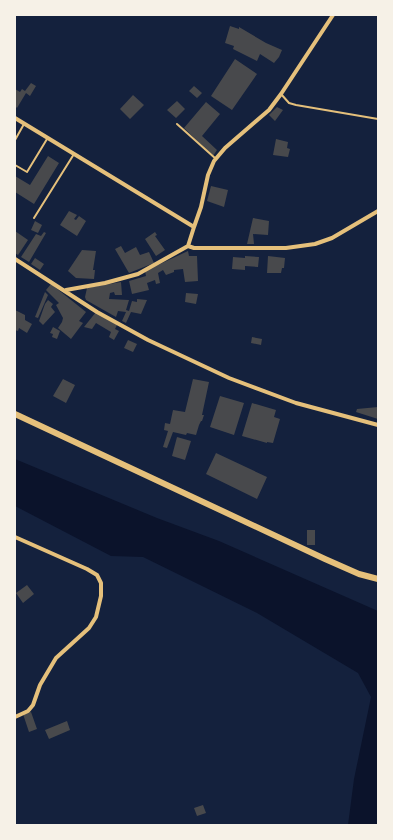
<svg xmlns="http://www.w3.org/2000/svg" width="393" height="840" viewBox="0 0 393 840" font-family="'PT Sans',sans-serif">
<style>
.water{fill:#0b132b}
.building{fill:#48494c}
.lines{fill:none;stroke-linecap:round;stroke-linejoin:round}
.service{stroke:#e5c07b;stroke-width:2}
.minor{stroke:#e5c07b;stroke-width:4}
.primary{stroke:#e5c07b;stroke-width:6}
</style>
<rect width="100%" height="100%" fill="#14213d"/>
<path class="water" d="M15 459 157 518 219 541 378 611V825H348L354 779 371 697 358 673 257 613 143 557 111 556 15 506Z"/>
<path class="building" d="M230 26 239 29V27L266 43 282 50 279 57 274 63 260 54 257 61 233 49 234 46 225 43Z
M235 59 257 74 232 110 211 96Z
M31 83 36 86 30 96 26 93 17 108 15 106V89L20 92 22 89 25 91Z
M194 86 202 93 197 98 189 91Z
M133 95 144 105 130 119 120 109Z
M177 101 185 109 176 118 167 110Z
M206 102 220 114 202 136 217 150 213 156 184 128Z
M277 107 283 110 275 121 269 115Z
M276 139 288 142 287 148 290 149 288 157 273 155Z
M48 156 59 163 34 204 15 192V176L30 185Z
M211 186 228 190 224 207 207 201Z
M69 211 77 215 74 219 76 220 79 216 86 221 77 236 60 225Z
M253 218 269 221 268 235 253 234 254 244H247Z
M35 221 42 225 38 233 31 230Z
M15 231 28 240 18 255 15 253Z
M44 232 46 233 29 262 21 257 36 234 41 236Z
M155 232 157 235 155 236 165 250 156 256 145 239Z
M121 246 125 253 136 247 140 255 149 252 154 263 129 273 115 249Z
M82 250 96 251 93 270H95L94 279 76 278 68 271Z
M188 251 189 256H197L198 281 185 282 183 269 174 270V272L166 275 163 270 158 273 160 283 156 284 155 280 147 283 149 290 132 294 129 281 146 276 145 271Z
M245 256 259 257 258 267 245 266V270L232 269 233 257 245 258Z
M268 256 285 258 284 268H282L281 273H267Z
M35 258 44 264 40 270 31 264Z
M121 282 122 295H115L114 292 110 293 109 299 129 300 126 310 129 311 132 301 137 302V299L147 300 141 314 131 312 126 323 122 321 126 312 118 311 116 317 86 300 85 297 87 288Z
M51 284 86 312 79 321 83 323 71 339 58 328 62 322 63 318 56 305 59 303 46 290Z
M45 292 48 295 38 318 35 317Z
M186 293 198 294 196 304 185 302Z
M48 300 53 304 51 307 55 312 43 325 39 321 45 304Z
M15 310 25 315V320L32 324 27 333 19 328 18 331 15 330Z
M96 312 117 325 115 329 119 331 114 340 109 337 111 332 96 323 92 329 84 327Z
M53 327 60 331 57 339 52 337 53 334 50 333Z
M252 337 262 339 261 345 251 343Z
M128 340 137 344 133 352 124 348Z
M63 379 75 385 66 403 53 396Z
M193 379 209 382 202 415H204L202 421H201L199 425 196 435 187 433 186 435 173 432 167 448 163 447 168 431 164 430 165 423 170 424 173 410 185 412Z
M220 396 244 403 234 435 210 427Z
M252 403 276 410 274 417 280 419 273 443 267 442V443L242 436Z
M378 407V419L356 412 357 409Z
M177 437 191 441 185 460 172 456Z
M216 453 267 477 257 499 206 474Z
M307 530H315V545H307Z
M27 585 34 594 23 603 16 593Z
M31 712 37 729 29 732 23 714Z
M67 721 70 730 49 739 45 730Z
M203 805 206 813 197 816 194 808Z"/>
<g class="lines">
<path class="service" d="M281 94 289 103 296 105 378 119
M177 124 216 159
M15 140 24 124
M15 165 27 172 47 139
M34 218 74 154"/>
<path class="minor" d="M15 118 194 227 188 246
M194 227 201 207 208 175 214 161 225 148 269 110 281 94 333 15
M15 259 97 312 148 340 229 378 296 403 378 425
M66 290 105 283 138 274 188 246 194 248H286L315 244 332 238 378 211
M15 537 87 569 97 575 101 583V596L96 617 89 628 56 658 40 685 33 705 28 711 15 717"/>
<path class="primary" d="M15 414 325 559 359 574 378 579"/>
</g>
<rect width="393" height="840" fill="none" stroke="#f6f1e7" stroke-width="32"/>
</svg>
